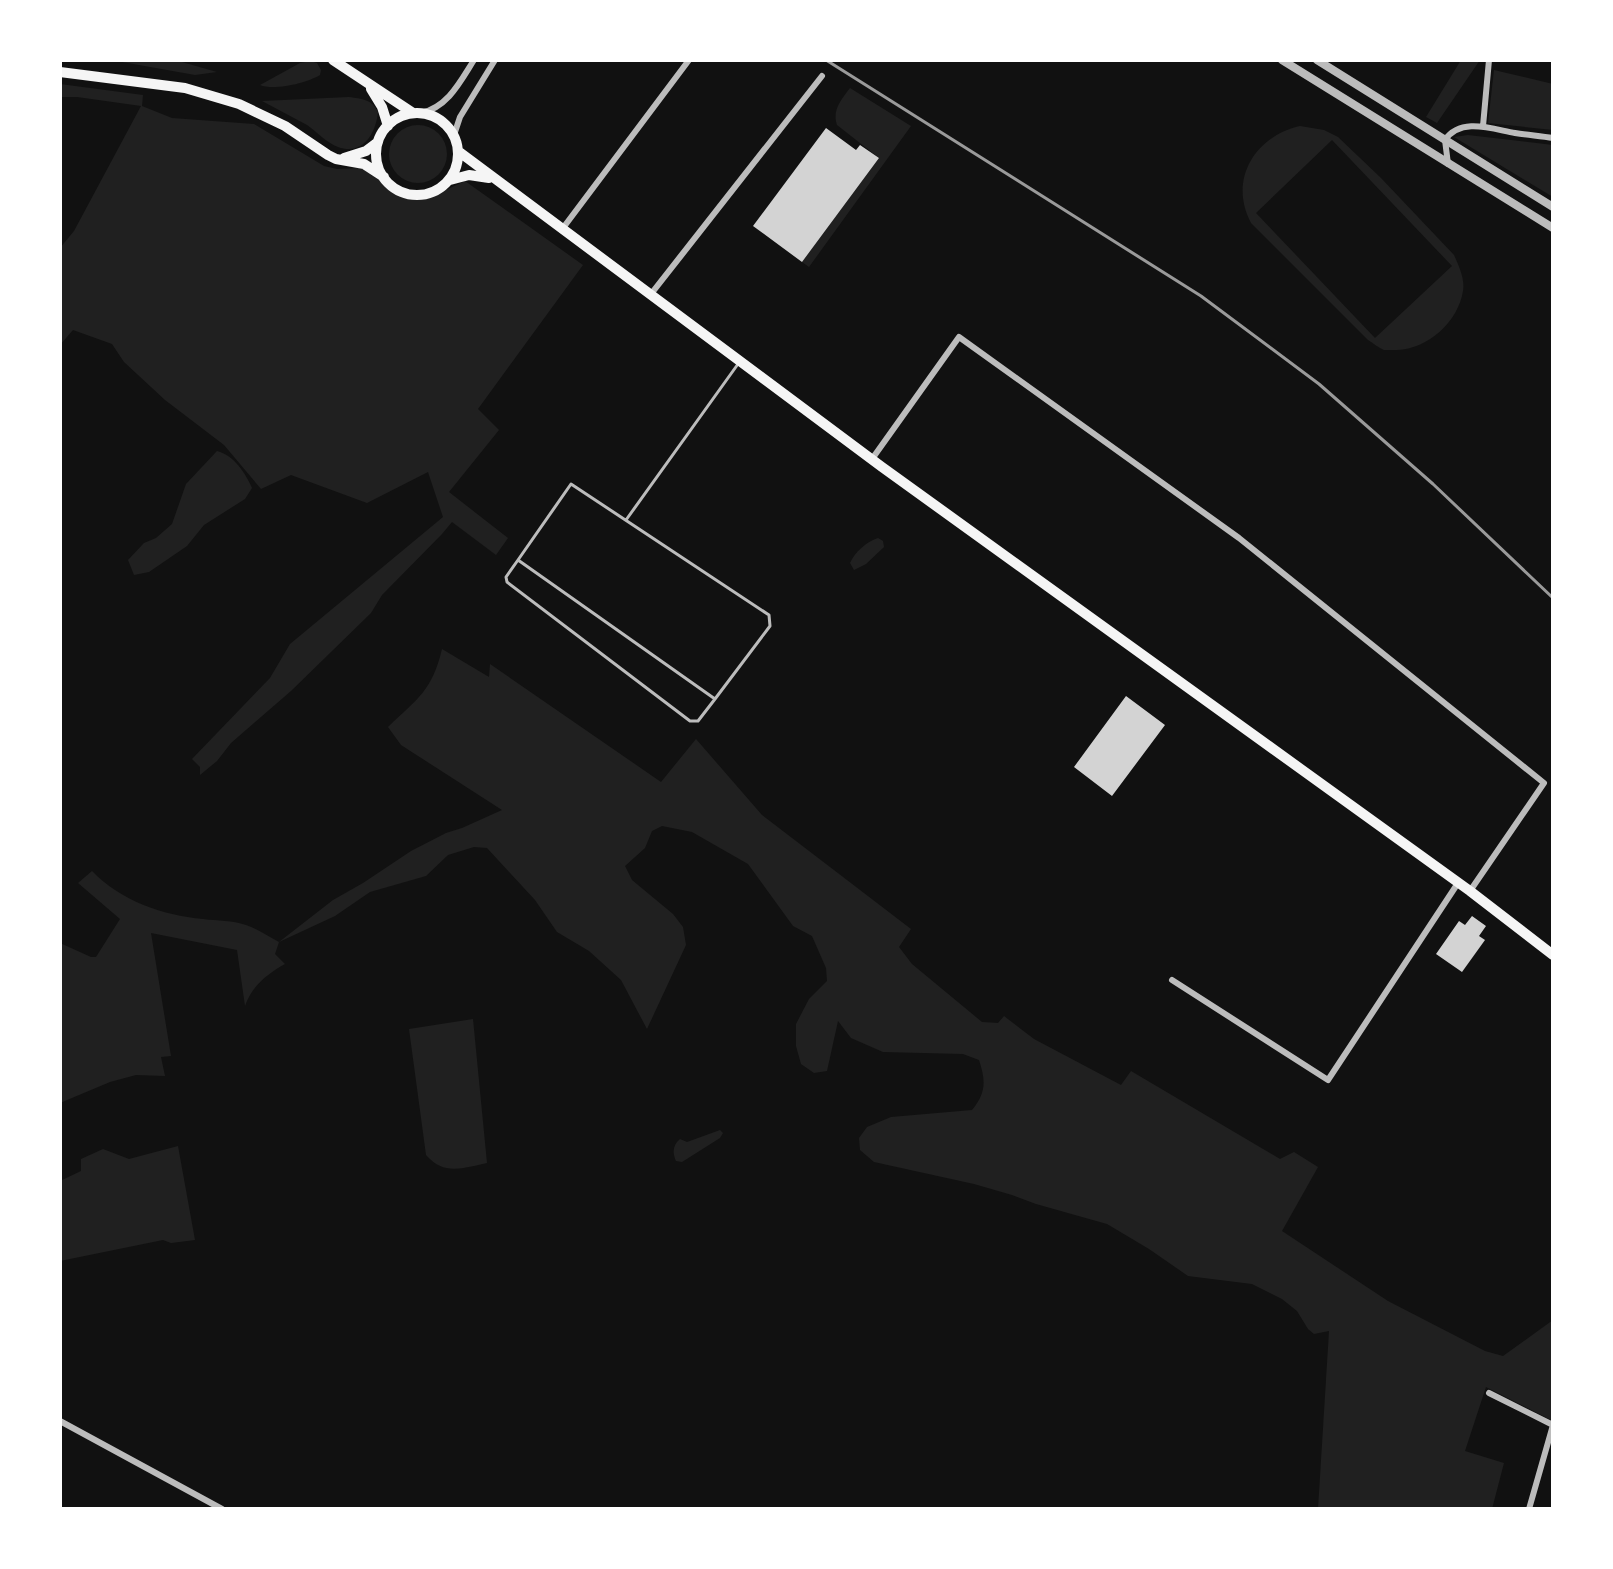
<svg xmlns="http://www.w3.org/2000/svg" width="1613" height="1569" viewBox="0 0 1613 1569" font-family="Ubuntu,sans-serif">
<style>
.green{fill:#202020;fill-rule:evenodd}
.building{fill:#d3d3d3}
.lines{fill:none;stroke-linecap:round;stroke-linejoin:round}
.service{stroke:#bcbcbc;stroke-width:3}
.minor{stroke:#bcbcbc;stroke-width:6}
.tertiary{stroke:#bcbcbc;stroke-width:8}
.primary{stroke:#f5f5f5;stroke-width:10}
.rail{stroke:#9a9a9a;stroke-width:3}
</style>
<rect width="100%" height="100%" fill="#111"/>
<path class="green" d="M111 60H175L217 72 195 75Z
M1461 60H1480L1437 123 1426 117Z
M311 61 317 63 321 70 320 75C307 83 274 91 260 85L300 63Z
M1494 70 1553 84V130L1488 123Z
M60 84 143 95 142 106 172 118 254 124 324 166 337 169 359 168 370 171 392 188 406 196H433L465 181 583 265 478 409 499 430 449 492 508 538 496 555 452 522 442 534 382 595 371 613 291 691 231 743 217 761 200 775V767L192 759 270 678 290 644 443 517 428 472 367 503 291 475 261 489 224 445 165 400 124 362 112 344 73 330 60 345V248L74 231 141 106 77 97H60Z
M850 88 911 126 809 267 802 262 879 158 837 125C832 110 841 100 850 88Z
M349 97C362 99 372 99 378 112 376 133 363 156 338 147 327 143 317 132 307 125 292 117 277 109 262 101Z
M389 154a29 29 0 1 1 58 0a29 29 0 1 1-58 0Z
M1300 126 1324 130 1338 137 1381 178 1454 255C1459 266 1465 279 1463 291 1458 322 1428 349 1397 350 1395 350 1386 350 1384 350 1379 348 1373 343 1368 340L1251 223C1228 180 1255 136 1300 126ZM1332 140 1452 266 1375 338 1256 213Z
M1468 135 1553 145V197L1454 137Z
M217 451C234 455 246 474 252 488L245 499 204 525 187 546 149 572 134 575 128 560 144 543 156 538 172 524 186 484Z
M878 538 883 541 884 547 866 564 854 570 850 563C855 552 866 542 878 538Z
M442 649 489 677 490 664 661 782 696 739 762 815 911 929 899 947 912 964 982 1022 998 1023 1004 1016 1034 1039 1121 1085 1131 1071 1280 1159 1294 1152 1318 1167 1282 1231 1388 1301 1485 1351 1503 1356 1553 1320V1421L1486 1387 1465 1451 1504 1463 1492 1509H1318L1329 1331 1314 1334 1308 1329 1297 1311 1282 1299 1252 1284 1188 1276 1149 1249 1107 1224 1036 1204 1012 1195 974 1184 874 1162 860 1150 859 1138 867 1127 891 1117 972 1110C986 1093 986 1081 979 1060L963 1054 883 1052 851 1038 838 1021 827 1071 814 1073 801 1064 796 1046V1024L809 999 827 981 826 968 812 936 793 926 748 864 692 832 662 826 652 831 645 848 625 866 632 880 673 914 683 927 686 945 647 1029 621 980 589 951 557 932 535 900 487 848 474 847 448 855 426 876 370 892 335 916 279 942 275 954 285 964C267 974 252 986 245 1006L237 950 151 933 171 1056 161 1057 165 1076 136 1075 110 1082 60 1103V943L91 957H96L120 919 78 883 92 871C121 901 162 915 203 919 218 921 232 920 246 925 258 929 268 936 279 942L333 900 363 883 411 851 446 833 462 828 502 810 401 745 388 727C418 698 432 691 442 649Z
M473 1019 487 1163C463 1168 444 1176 426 1155L409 1029Z
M720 1130 723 1133 720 1138 682 1162 676 1161C672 1152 673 1145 680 1139L687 1142Z
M178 1146 195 1240 171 1243 163 1240 60 1261V1181L81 1171V1159L103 1149 129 1159Z"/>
<path class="building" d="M826 128 856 150 860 145 879 158 802 262 753 226Z
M1126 696 1165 725 1112 796 1074 767Z
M1472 916 1486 926 1479 936 1485 940 1462 972 1436 954 1459 921 1465 925Z"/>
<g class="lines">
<path class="service" d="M571 484 769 615 770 626 715 699 518 560Z
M626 520 738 364
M518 560 506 577 507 582 690 721H698L715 699"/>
<path class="minor" d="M421 113C448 107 460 82 474 60
M1483 126 1489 60
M454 135 460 117 495 60
M1448 164 1445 140C1461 117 1492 129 1515 133 1528 135 1540 136 1553 138
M563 228 689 60
M651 294 822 76
M872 459 959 337 1239 538 1544 783 1470 891
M1172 980 1328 1080 1458 883
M1489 1393 1553 1425
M60 1421 222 1509
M1529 1509 1553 1425"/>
<path class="tertiary" d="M1282 60 1553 228
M1317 60 1553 207"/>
<path class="primary" d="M333 60 413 113
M60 72 185 88 239 104 285 126 328 155 336 159 364 164 384 177
M371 89 382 107 388 126
M376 154a41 41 0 1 1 82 0a41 41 0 1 1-82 0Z
M458 151 882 467 1470 891 1553 955
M344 158 366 151 378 142
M450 180 469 175 489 178"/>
<path class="rail" d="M826 60 1201 296 1319 384 1433 484 1553 598"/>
</g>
<rect width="1613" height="1569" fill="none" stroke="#ffffff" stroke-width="124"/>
</svg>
